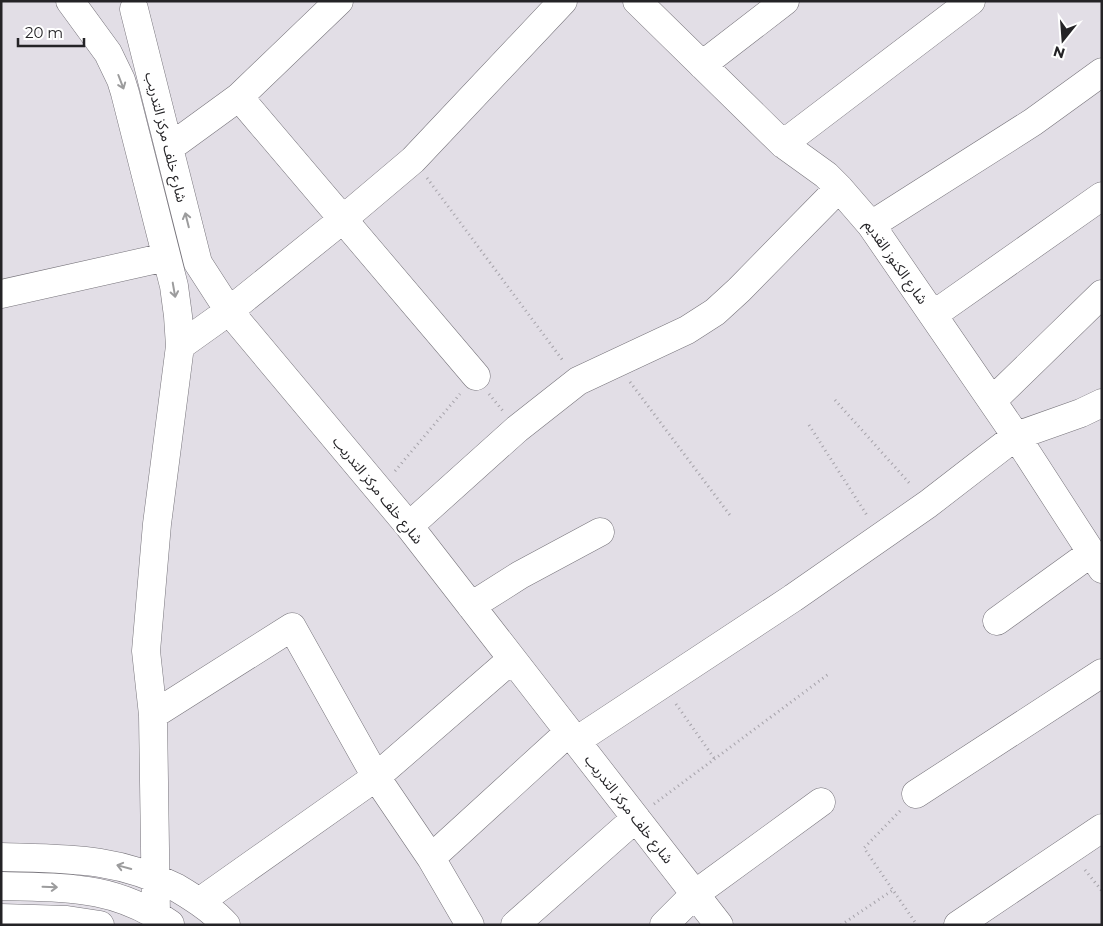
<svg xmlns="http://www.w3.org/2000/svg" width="1103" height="926" viewBox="0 0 1103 926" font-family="Montserrat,'Noto Sans Arabic',sans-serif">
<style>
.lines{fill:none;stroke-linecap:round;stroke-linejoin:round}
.minor-casing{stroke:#77747b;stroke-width:29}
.path{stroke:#a5a2a9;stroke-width:3;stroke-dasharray:1 4;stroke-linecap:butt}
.minor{stroke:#fff;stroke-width:28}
.oneway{stroke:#9c9c9d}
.labels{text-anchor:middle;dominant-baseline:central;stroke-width:5;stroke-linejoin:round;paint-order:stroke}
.street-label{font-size:14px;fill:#242326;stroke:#fff}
</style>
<rect width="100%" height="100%" fill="#e2dee6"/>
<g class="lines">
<defs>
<path id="minor" d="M70 1 108 53 121 80 125 93 174 286 178 316 180 346 157 524 146 651 153 715 156 915
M637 1 783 144 826 175 839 188 871 225 1016 436 1102 569
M134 9 198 263 229 311 409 526 719 925
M702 65 785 1
M239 97 476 376
M783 144 971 1
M169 148 239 97 339 1
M871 225 1033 122 1102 72
M1 294 166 257
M933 315 1102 196
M180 346 229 311 342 220 413 160 563 1
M992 401 1102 294
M409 526 517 429 578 381 687 330 715 312 739 290 839 188
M471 606 520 575 600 532
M997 621 1091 553
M153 715 292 627 376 777 431 858 470 925
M576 741 793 598 928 504 1016 436 1081 413 1102 403
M916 794 1102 673
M1 857C67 859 117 857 177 888 194 898 213 910 226 925
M431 858 569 732
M1 886C67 888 113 885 170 924
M199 902 376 777 512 659
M1 918 67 920 100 925
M515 925 636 818
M664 925 695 894 821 802
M958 925 1102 828"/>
</defs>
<use href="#minor" class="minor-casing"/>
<path class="path" d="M427 178 564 362
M630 382 732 518
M489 394 503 411
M835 400 911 485
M809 425 868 517
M395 471 460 394
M676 704 714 758
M654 804 830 673
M900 811 864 848 917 925
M1085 870 1102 891
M841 925 893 890"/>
<use href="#minor" class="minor"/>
</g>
<defs><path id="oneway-shaft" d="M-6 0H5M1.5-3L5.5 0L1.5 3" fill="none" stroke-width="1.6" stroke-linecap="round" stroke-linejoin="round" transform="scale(1.25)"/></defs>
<g class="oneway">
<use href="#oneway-shaft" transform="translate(121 82) rotate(69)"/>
<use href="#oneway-shaft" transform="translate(187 220) rotate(-104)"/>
<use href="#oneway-shaft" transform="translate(174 290) rotate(80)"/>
<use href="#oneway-shaft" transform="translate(124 867) rotate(-165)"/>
<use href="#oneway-shaft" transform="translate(50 887) rotate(2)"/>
</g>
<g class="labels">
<g class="street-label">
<text transform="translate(166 137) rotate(76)">شارع خلف مركز التدريب</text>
<text transform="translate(896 262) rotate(55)">شارع الكنوز القديم</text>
<text transform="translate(378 490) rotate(51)">شارع خلف مركز التدريب</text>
<text transform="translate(629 809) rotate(52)">شارع خلف مركز التدريب</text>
</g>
</g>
<rect width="1103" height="926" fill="none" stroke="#242326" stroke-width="5"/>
<g transform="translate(1063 40) rotate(197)" stroke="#ffffff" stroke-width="4" paint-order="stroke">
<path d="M0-4L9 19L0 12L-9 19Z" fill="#242326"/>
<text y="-8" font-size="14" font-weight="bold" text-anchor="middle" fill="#242326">N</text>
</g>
<path d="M18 38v8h66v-8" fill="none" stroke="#242326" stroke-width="2.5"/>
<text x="25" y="38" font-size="15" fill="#242326" stroke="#ffffff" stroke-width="4" paint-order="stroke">20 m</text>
</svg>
